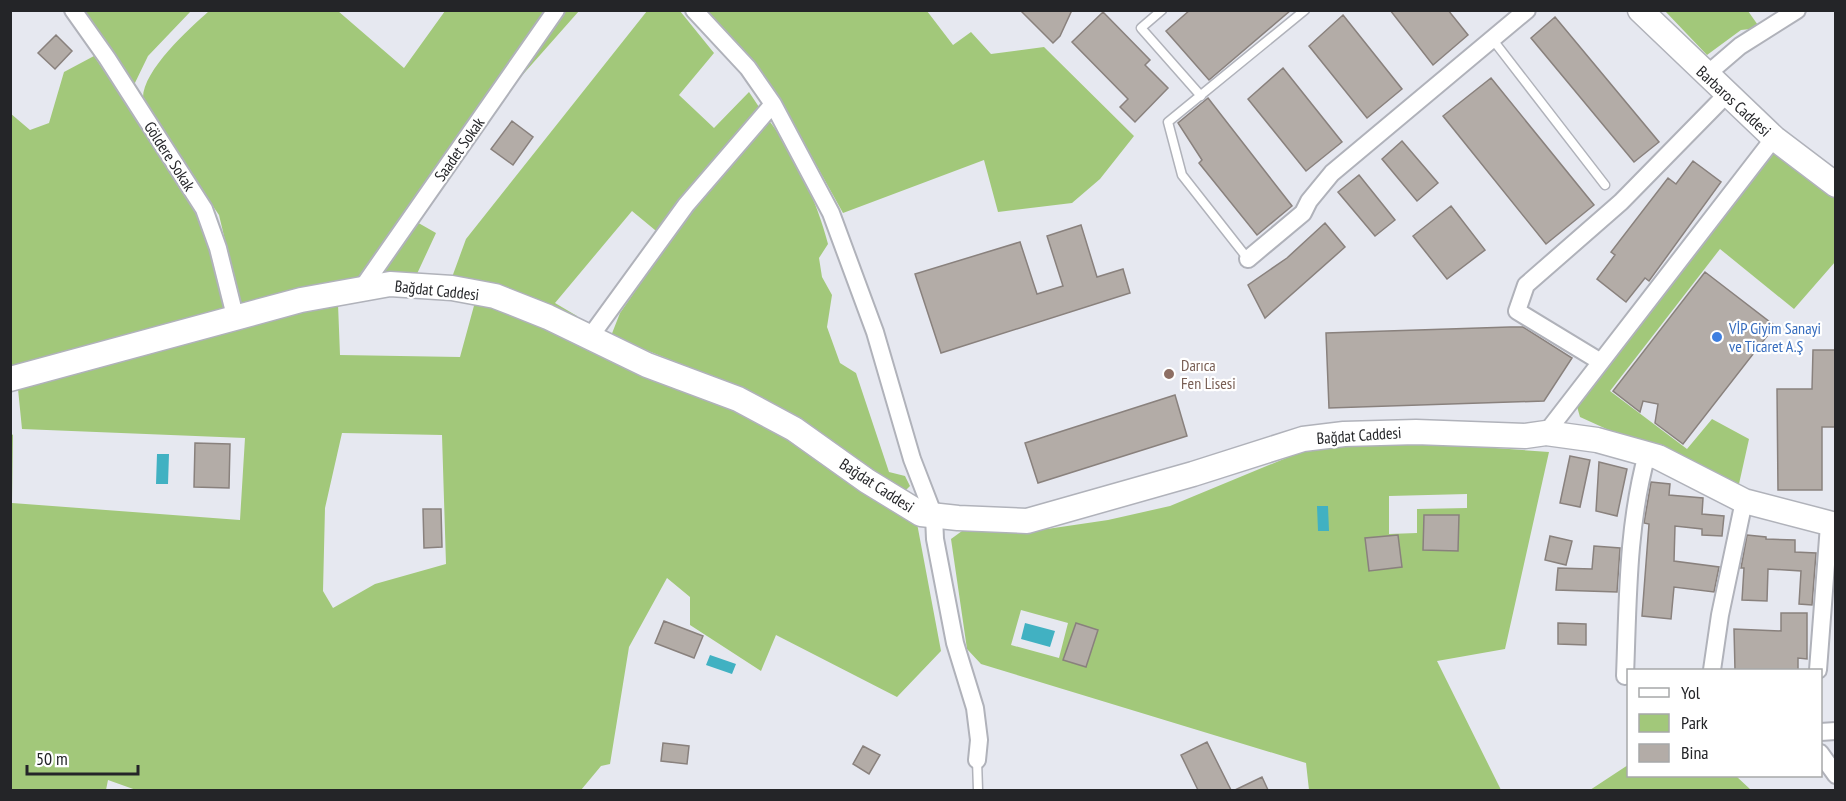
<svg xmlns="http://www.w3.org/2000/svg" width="1846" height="801" viewBox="0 0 1846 801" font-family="'PT Sans Narrow',sans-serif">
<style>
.green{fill:#a2c87a;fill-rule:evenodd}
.water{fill:#41b1c2}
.building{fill:#b3aca7;stroke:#89817d;stroke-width:1.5}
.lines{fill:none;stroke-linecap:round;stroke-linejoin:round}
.lane-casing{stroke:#b0b2ba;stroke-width:11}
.street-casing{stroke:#b0b2ba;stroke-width:20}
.secondary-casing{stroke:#b0b2ba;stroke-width:27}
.lane{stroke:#fff;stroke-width:8}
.street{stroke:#fff;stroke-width:16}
.secondary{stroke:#fff;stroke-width:24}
.shop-dot{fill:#3f7fe0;stroke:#fff;stroke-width:2}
.education-dot{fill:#8d6e63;stroke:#fff;stroke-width:2}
.labels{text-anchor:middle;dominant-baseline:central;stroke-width:4.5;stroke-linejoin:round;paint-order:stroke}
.street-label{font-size:16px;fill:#242528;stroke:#fff}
.shop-label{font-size:16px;fill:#366cbe;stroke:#fff;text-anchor:start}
.education-label{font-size:16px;fill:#785e54;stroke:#fff;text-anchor:start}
</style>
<rect width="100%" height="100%" fill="#e6e8f0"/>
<path class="green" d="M79 11H191L148 56 132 89Z
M209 11H338L404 68 445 11H547L358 278 240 303 219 215 148 111C146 108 143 102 143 98 143 70 189 29 209 11Z
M564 11H579L510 89Z
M647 11H680L714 53 679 95 714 128 749 92 761 110 661 235 632 211 555 303 577 316 574 320 451 280 466 239Z
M700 11H927L953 45 971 32 991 54 1044 47 1134 136 1100 179 1072 203 998 212 984 160 843 213 789 116 751 64Z
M1665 11H1748L1760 28 1741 30 1707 55Z
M94 56C143 129 217 218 226 307L11 369 10 113 30 130 49 123 64 72Z
M767 118C793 150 818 203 828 244L819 258 822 277 832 295 827 327 840 363 856 373 889 472 905 476 910 486 906 490 880 479 733 385 611 336 620 313 681 225Z
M1773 147 1835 195V262L1794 309 1720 249 1610 391 1687 449 1712 419 1749 439 1739 484 1730 485 1580 417 1576 403Z
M415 221 436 233 416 276 385 274 382 266Z
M475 302 529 319 753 413 916 518 941 651 897 697 776 635 761 671 690 625V597L667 578 629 647 610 764 601 766 581 790H136L108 780 106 790H11L10 433 13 435 12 503 240 520 245 438 22 429 18 389 238 326 338 304 340 355 460 357ZM342 433 442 435 446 564 375 584 333 608 323 591 325 508Z
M1357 443 1441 444 1549 452 1505 649 1437 661 1501 790H1309L1306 763 981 664 967 649 951 539 962 531 1047 529 1108 520 1170 506 1303 451ZM1467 494V508L1417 509V533L1389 534V496ZM1021 610 1068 623 1059 658 1011 645Z
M1628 765V776H1736L1751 790H1590Z"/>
<path class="water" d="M157 454H169L168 484H156Z
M1317 506H1328L1329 531H1318Z
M1025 623 1055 631 1050 647 1021 639Z
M710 655 736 664 732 674 706 665Z"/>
<path class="building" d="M1020 10H1072L1060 36 1053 43Z
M1190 10H1291L1209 80 1166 31Z
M1390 10H1448L1468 35 1433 65Z
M1103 12 1150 60 1145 65 1168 88 1135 122 1120 107 1128 99 1072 42Z
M1343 15 1402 89 1367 118 1309 46Z
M1555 17 1659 142 1634 162 1531 38Z
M56 35 72 51 55 69 38 53Z
M1283 68 1342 142 1306 171 1248 99Z
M1491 78 1594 205 1546 244 1443 116Z
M1208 98 1292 206 1257 235 1199 163 1202 160 1178 123Z
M512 121 533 137 513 165 491 149Z
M1402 141 1438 183 1417 201 1382 159Z
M1693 161 1721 182 1649 281 1645 278 1626 302 1597 279 1615 255 1611 252 1668 178 1676 184Z
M1359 175 1395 220 1375 236 1338 192Z
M1451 206 1485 250 1447 279 1413 236Z
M1325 223 1345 247 1265 318 1248 285 1287 258Z
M1081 225 1097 277 1123 269 1130 293 941 353 915 274 1020 242 1037 294 1063 286 1047 236Z
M1705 272 1775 326 1683 444 1655 423 1658 404 1643 401 1640 412 1613 391Z
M1510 327H1523L1572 358 1544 401 1329 408 1326 333Z
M1813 350H1836V427H1822V490H1778L1777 389H1812Z
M1175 395 1187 436 1038 483 1025 443Z
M195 443 230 444 229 488 194 487Z
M1570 456 1590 460 1580 507 1560 503Z
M1599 462 1627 469 1617 516 1596 511Z
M1651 482 1670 484 1669 495 1703 498 1702 514 1724 516 1722 536 1702 535V529L1675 526 1674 561 1719 567 1714 592 1674 587 1671 619 1642 616 1649 524 1644 523Z
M423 509H441L442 547 424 548Z
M1424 515H1459L1458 551 1423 550Z
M1398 535 1402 567 1369 571 1365 538Z
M1747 535 1766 537V539L1795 540V552L1816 553 1812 605 1799 604 1801 571 1768 569 1767 601 1742 600 1744 568H1741Z
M1550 536 1572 541 1566 565 1545 560Z
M1594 546 1620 548 1617 592 1556 590 1558 568 1592 569Z
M1781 613H1807V659L1798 658V670H1735L1734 629 1781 631Z
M664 621 703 636 694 658 655 643Z
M1076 623 1098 630 1086 667 1063 660Z
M1558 623 1586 624V645L1558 644Z
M1207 742 1231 790H1198L1181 755Z
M663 743 689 746 687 764 661 761Z
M863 746 880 755 869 774 853 764Z
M1262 777 1268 790H1235Z"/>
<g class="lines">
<defs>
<path id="lane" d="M1162 10 1141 28 1201 96
M1493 40 1605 185
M1248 259 1182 175 1168 122 1305 10
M977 760 978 790"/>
<path id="street" d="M73 10 107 58 204 209 218 248 235 316
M694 10 748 68 773 104 831 213 875 332 912 459 934 516 935 539 955 643 975 708 979 740 977 760
M1705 76 1740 46 1797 10
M1248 259 1303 213 1309 201 1332 173 1527 10
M362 288 556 10
M590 337 686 205 773 104
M1601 362 1517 311 1526 285 1621 202 1726 95
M1546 433 1774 138
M1712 670 1720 615 1744 501
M1818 670 1829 525
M1625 676C1628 601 1627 527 1647 454
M1820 732 1836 731
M1820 753 1836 775"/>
<path id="secondary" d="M1640 10 1774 138 1836 185
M10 379 301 300 390 284 452 288 495 296 548 317 647 365 738 399 794 429 867 481 921 514 958 518 1027 521 1193 474 1303 439 1344 434 1416 432 1525 436 1546 433 1597 440 1658 457 1744 501 1836 525"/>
</defs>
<use href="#lane" class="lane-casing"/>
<use href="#street" class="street-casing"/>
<use href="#secondary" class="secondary-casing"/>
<use href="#lane" class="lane"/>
<use href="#street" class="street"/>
<use href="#secondary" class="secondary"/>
</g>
<circle class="shop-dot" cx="1717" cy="337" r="6"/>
<circle class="education-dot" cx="1169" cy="374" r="6"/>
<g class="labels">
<g class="street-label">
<text transform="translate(1734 101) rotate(43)">Barbaros Caddesi</text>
<text transform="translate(459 149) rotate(-55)">Saadet Sokak</text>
<text transform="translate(170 156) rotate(57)">Göldere Sokak</text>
<text transform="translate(437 290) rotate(6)">Bağdat Caddesi</text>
<text transform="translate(1359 435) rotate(-4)">Bağdat Caddesi</text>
<text transform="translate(877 485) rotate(33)">Bağdat Caddesi</text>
</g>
<g class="shop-label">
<text x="1729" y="328">VİP Giyim Sanayi<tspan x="1729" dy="18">ve Ticaret A.Ş</tspan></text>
</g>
<g class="education-label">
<text x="1181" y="365">Darıca<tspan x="1181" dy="18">Fen Lisesi</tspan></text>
</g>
</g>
<rect width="1846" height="801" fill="none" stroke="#242528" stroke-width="24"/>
<rect x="1627" y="669" width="195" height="108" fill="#ffffff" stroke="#a7a8a9" stroke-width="1.5"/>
<rect x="1639" y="688" width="30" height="9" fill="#ffffff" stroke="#a7a8a9" stroke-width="1.5"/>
<text x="1681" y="699" font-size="18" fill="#242528">Yol</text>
<rect x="1639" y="714" width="30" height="18" fill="#a2c87a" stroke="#a7a8a9" stroke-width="1.5"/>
<text x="1681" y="729" font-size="18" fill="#242528">Park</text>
<rect x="1639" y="744" width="30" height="18" fill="#b3aca7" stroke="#a7a8a9" stroke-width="1.5"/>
<text x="1681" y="759" font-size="18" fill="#242528">Bina</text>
<path d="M27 765v9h111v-9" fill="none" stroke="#242528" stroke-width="3"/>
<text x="36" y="765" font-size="18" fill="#242528" stroke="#ffffff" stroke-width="4.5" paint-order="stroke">50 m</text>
</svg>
